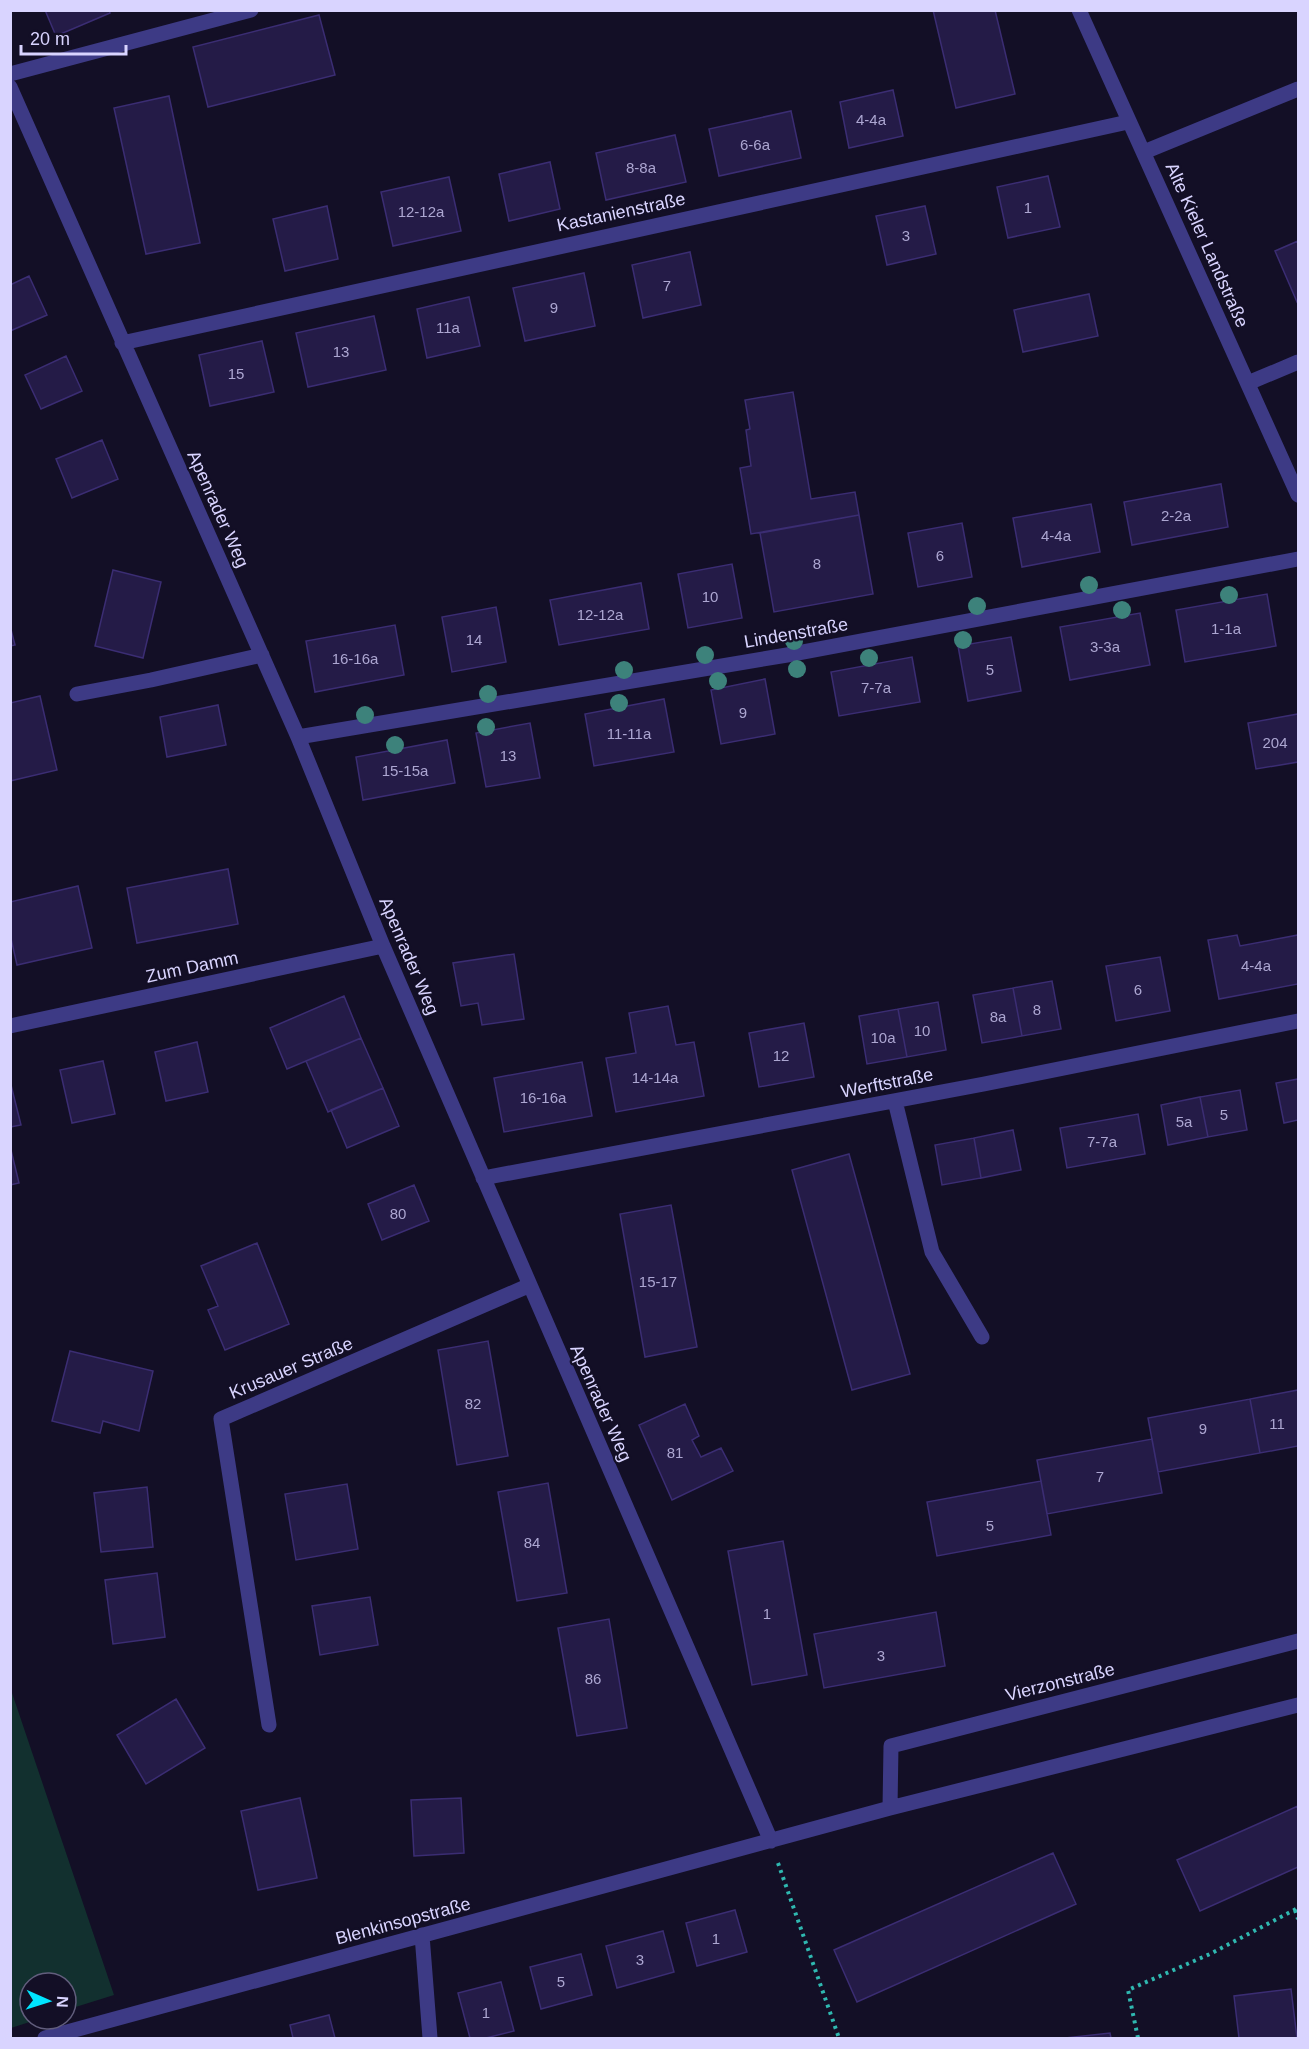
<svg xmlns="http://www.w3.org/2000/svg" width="1309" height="2049" viewBox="0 0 1309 2049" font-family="Helvetica,sans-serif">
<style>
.green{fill:#12302f}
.building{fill:#241b47;stroke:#3b2d73;stroke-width:1.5}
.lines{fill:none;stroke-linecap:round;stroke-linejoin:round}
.path{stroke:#2fb8b0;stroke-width:4;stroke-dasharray:3 4.5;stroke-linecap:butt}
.minor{stroke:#3d3a85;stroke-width:15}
.tree{fill:#3d827b}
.labels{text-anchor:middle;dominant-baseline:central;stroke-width:4.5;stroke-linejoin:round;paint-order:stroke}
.number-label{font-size:15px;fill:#aca6d1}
.street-label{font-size:18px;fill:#d9d4ff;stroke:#130f26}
</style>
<rect width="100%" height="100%" fill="#130f26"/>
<path class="green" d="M11 1690 114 1995 66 2010V1983H30V2019H39L11 2028Z"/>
<path class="building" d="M45 10H109L110 13 56 36Z
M933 10H995L1015 94 956 108Z
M319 15 335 75 208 107 193 47Z
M893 90 903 136 849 148 840 102Z
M169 96 200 243 146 254 114 108Z
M791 111 801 158 719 176 709 129Z
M675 135 686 182 606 200 596 153Z
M550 162 560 209 509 221 499 174Z
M1048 176 1060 227 1008 238 997 187Z
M449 177 461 231 393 246 381 192Z
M327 206 338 259 285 271 273 219Z
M925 206 936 254 887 265 876 216Z
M1298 241V301L1297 302 1275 251Z
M690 252 701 305 643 318 632 265Z
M584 273 595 326 525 341 513 288Z
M29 276 47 315 10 331V285Z
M1089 294 1098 336 1023 352 1014 310Z
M469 297 480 346 427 358 417 309Z
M374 316 386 370 308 387 296 333Z
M262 341 274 392 210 406 199 355Z
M66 356 82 391 41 409 25 375Z
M793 392 811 499 855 492 859 515 751 534 740 468 751 466 746 430 750 429 745 400Z
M102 440 118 479 72 498 56 459Z
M1221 484 1228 527 1132 545 1124 502Z
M1091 504 1100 552 1022 567 1013 518Z
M859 515 873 594 774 612 760 533Z
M962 523 972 577 918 587 908 533Z
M732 564 742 618 688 628 678 574Z
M113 570 161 582 143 658 95 646Z
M641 583 649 629 559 645 550 600Z
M1267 594 1276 646 1185 662 1176 610Z
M496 607 506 662 452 672 442 617Z
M1140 613 1150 665 1070 680 1060 627Z
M395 625 404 675 315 692 306 641Z
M10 626 15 645 10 646Z
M1011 637 1021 691 968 701 958 646Z
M912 657 920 702 839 716 831 672Z
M765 679 775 734 721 744 711 690Z
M40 696 57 770 10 781V703Z
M664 699 674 752 594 766 585 714Z
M218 705 226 745 167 757 160 717Z
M1298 714V762L1256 769 1248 723Z
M530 723 540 778 486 787 476 733Z
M447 740 455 783 363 800 356 757Z
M228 869 238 924 137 943 127 888Z
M78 886 92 948 17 965 10 934V902Z
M1237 935 1240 946 1298 935V984L1219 999 1208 940Z
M514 954 524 1019 482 1025 478 1003 461 1006 453 963Z
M1160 957 1170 1011 1116 1021 1106 966Z
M1052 981 1061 1029 1022 1036 1013 988Z
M1013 988 1022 1036 982 1043 973 995Z
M344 996 361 1038 287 1069 270 1028Z
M938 1002 946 1050 907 1057 898 1009Z
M668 1006 676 1045 694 1042 704 1096 616 1112 606 1058 636 1053 629 1013Z
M898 1009 907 1057 867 1064 859 1016Z
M804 1023 814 1077 759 1087 749 1033Z
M361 1038 383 1088 328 1112 306 1061Z
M197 1042 208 1092 166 1101 155 1052Z
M103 1061 115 1114 72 1123 60 1070Z
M582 1062 592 1116 504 1132 494 1078Z
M1298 1079V1120L1284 1123 1276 1083Z
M10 1081 21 1125 10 1127Z
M383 1088 399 1126 347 1148 331 1110Z
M1240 1090 1247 1130 1208 1137 1200 1097Z
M1200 1097 1208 1137 1168 1145 1161 1105Z
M1138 1114 1145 1154 1067 1168 1060 1128Z
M1013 1130 1021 1170 981 1178 974 1138Z
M974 1138 981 1178 942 1185 935 1145Z
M10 1146 19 1183 10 1185Z
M849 1154 910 1374 852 1390 792 1170Z
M414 1185 429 1221 382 1240 368 1204Z
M671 1205 697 1347 645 1357 620 1214Z
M257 1243 289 1324 225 1350 208 1310 218 1306 201 1266Z
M488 1341 508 1456 457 1465 438 1350Z
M70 1351 153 1371 139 1431 103 1421 100 1433 52 1421Z
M1298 1390V1446L1260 1453 1250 1399Z
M1250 1399 1260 1453 1158 1472 1148 1418Z
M685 1404 699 1436 692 1440 701 1457 721 1448 733 1471 672 1500 639 1425Z
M1152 1439 1162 1493 1047 1514 1037 1460Z
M1041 1481 1051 1535 937 1556 927 1502Z
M548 1483 567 1593 517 1601 498 1492Z
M347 1484 358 1549 296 1560 285 1494Z
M147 1487 153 1547 101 1552 94 1493Z
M783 1541 807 1675 752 1685 728 1551Z
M157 1573 165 1637 113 1644 105 1580Z
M370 1597 378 1645 320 1655 312 1606Z
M936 1612 945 1666 824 1688 814 1634Z
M609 1619 627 1728 577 1736 558 1628Z
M176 1699 205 1748 146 1784 117 1735Z
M300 1798 317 1878 258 1890 241 1811Z
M461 1798 464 1853 414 1856 411 1800Z
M1298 1806V1867L1200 1911 1177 1860Z
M1053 1853 1076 1904 857 2002 834 1950Z
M735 1910 747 1952 697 1966 686 1923Z
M663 1931 674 1972 617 1988 606 1946Z
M581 1954 592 1995 541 2009 530 1967Z
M501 1982 514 2031 486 2038H470L458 1993Z
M1291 1989 1297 2038H1239L1234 1996Z
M329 2015 335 2038H293L290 2025Z
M1110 2033 1111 2038H1065Z"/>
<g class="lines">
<path class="path" d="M778 1863 839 2038
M1295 1910 1298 1919
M1138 2038 1128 1990 1210 1954 1298 1908"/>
<path class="minor" d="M1079 10 1298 495
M10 74 251 10
M10 87 298 737 383 946 771 1841
M1144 152 1298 89
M122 343 1128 122
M1248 383 1298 362
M77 694 151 680 262 655
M298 737 787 655 1298 559
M10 1026 383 946
M895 1101 932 1252 982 1337
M483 1178 984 1084 1298 1021
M269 1725 221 1419 528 1286
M890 1808 891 1746 1298 1641
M422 1935 430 2038
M45 2038 890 1808 1298 1705"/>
</g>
<g class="tree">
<circle cx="1089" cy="585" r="9"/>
<circle cx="1229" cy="595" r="9"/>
<circle cx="977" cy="606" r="9"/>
<circle cx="1122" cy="610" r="9"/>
<circle cx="963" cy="640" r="9"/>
<circle cx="794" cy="641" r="9"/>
<circle cx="705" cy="655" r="9"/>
<circle cx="869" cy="658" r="9"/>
<circle cx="797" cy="669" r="9"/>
<circle cx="624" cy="670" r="9"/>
<circle cx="718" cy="681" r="9"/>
<circle cx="488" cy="694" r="9"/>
<circle cx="619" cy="703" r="9"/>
<circle cx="365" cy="715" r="9"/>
<circle cx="486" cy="727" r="9"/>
<circle cx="395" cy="745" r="9"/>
</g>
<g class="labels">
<g class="number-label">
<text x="871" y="119">4-4a</text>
<text x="755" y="144">6-6a</text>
<text x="641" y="167">8-8a</text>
<text x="1028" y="207">1</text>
<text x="421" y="211">12-12a</text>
<text x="906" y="235">3</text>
<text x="667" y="285">7</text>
<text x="554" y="307">9</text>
<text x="448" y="327">11a</text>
<text x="341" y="351">13</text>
<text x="236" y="373">15</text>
<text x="1176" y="515">2-2a</text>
<text x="1056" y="535">4-4a</text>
<text x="940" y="555">6</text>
<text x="817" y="563">8</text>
<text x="710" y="596">10</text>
<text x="600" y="614">12-12a</text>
<text x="1226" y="628">1-1a</text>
<text x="474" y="639">14</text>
<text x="1105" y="646">3-3a</text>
<text x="355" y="658">16-16a</text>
<text x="990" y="669">5</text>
<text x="876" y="687">7-7a</text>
<text x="743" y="712">9</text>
<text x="629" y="733">11-11a</text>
<text x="1275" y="742">204</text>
<text x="508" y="755">13</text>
<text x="405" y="770">15-15a</text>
<text x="1256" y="965">4-4a</text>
<text x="1138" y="989">6</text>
<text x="1037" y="1009">8</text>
<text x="998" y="1016">8a</text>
<text x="922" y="1030">10</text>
<text x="883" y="1037">10a</text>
<text x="781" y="1055">12</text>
<text x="655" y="1077">14-14a</text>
<text x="543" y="1097">16-16a</text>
<text x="1224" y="1114">5</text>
<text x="1184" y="1121">5a</text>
<text x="1102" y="1141">7-7a</text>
<text x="398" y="1213">80</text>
<text x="658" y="1281">15-17</text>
<text x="473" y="1403">82</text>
<text x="1277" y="1423">11</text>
<text x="1203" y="1428">9</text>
<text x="675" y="1452">81</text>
<text x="1100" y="1476">7</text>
<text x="990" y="1525">5</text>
<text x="532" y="1542">84</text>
<text x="767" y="1613">1</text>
<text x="881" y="1655">3</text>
<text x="593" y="1678">86</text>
<text x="716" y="1938">1</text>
<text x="640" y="1959">3</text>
<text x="561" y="1981">5</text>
<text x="486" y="2012">1</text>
</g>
<g class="street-label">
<text transform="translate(621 212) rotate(-12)">Kastanienstraße</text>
<text transform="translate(1207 245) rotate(66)">Alte Kieler Landstraße</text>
<text transform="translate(218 509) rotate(66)">Apenrader Weg</text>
<text transform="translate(796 633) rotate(-10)">Lindenstraße</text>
<text transform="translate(409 956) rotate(67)">Apenrader Weg</text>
<text transform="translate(192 967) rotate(-12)">Zum Damm</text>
<text transform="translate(887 1083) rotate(-11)">Werftstraße</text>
<text transform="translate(291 1368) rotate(-23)">Krusauer Straße</text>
<text transform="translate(601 1403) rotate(66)">Apenrader Weg</text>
<text transform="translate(1060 1682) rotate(-14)">Vierzonstraße</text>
<text transform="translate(403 1921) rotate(-15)">Blenkinsopstraße</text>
</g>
</g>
<rect width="1309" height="2049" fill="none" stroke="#d9d4ff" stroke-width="24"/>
<g transform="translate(48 2001) rotate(93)"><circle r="28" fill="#130f26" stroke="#625e7d" stroke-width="1.5"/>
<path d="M0-4.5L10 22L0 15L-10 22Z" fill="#00e5ff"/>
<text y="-9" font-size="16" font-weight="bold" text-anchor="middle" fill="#d9d4ff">N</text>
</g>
<path d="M21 45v9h105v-9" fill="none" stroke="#d9d4ff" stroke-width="3"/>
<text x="30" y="45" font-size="18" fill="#d9d4ff" stroke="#130f26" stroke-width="4.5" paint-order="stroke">20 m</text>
</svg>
